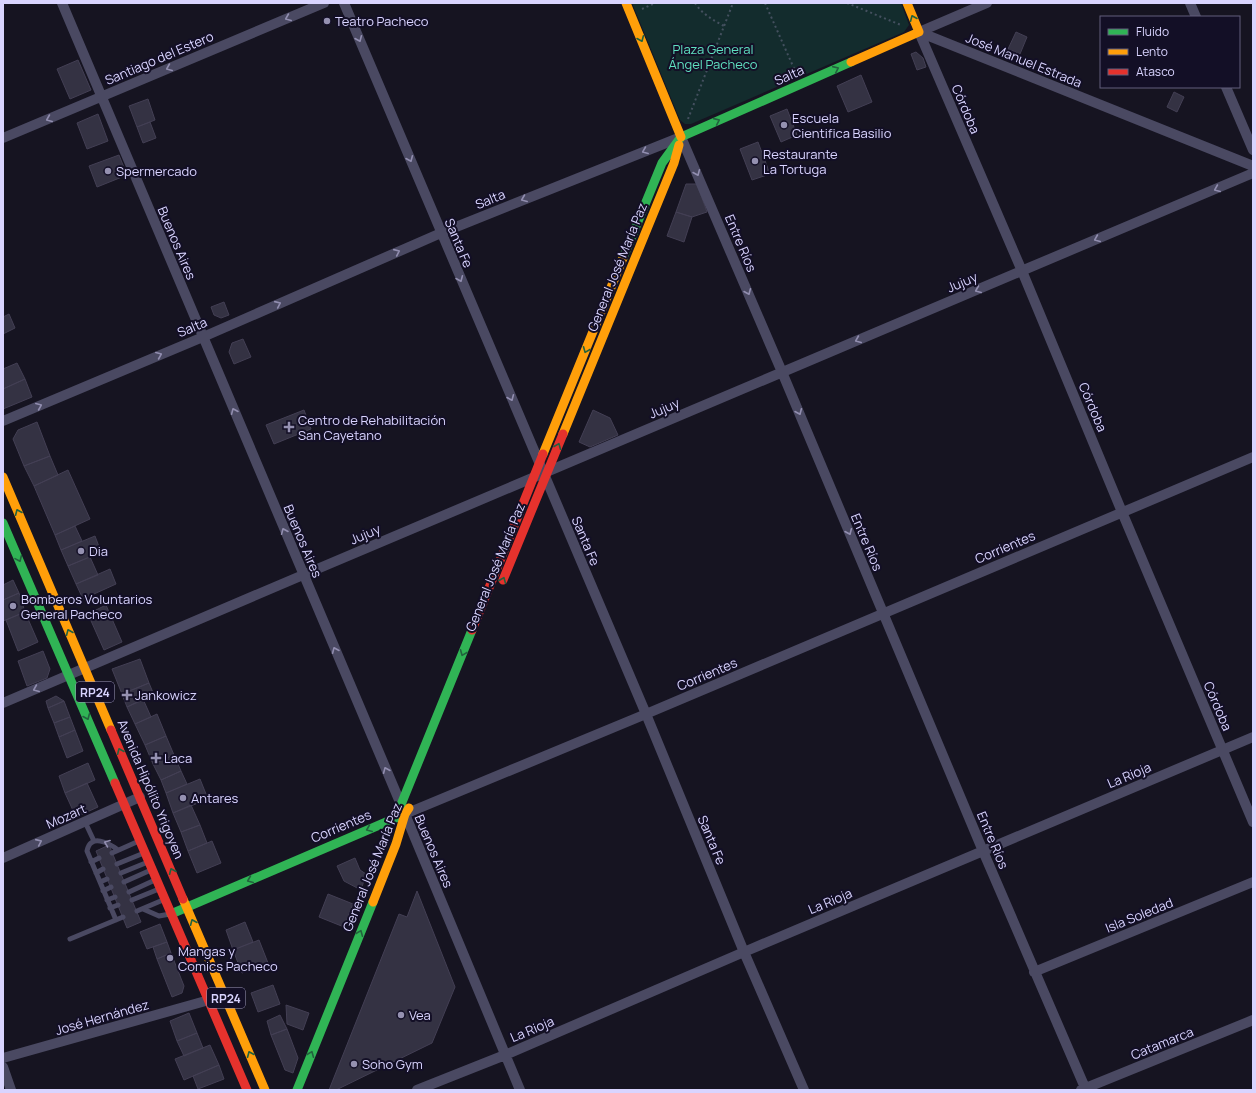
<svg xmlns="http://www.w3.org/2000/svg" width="1256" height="1093" viewBox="0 0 1256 1093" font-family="Manrope,sans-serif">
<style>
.green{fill:#132c2d}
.building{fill:#343243;stroke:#433f54}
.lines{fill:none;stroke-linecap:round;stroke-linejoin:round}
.path{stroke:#44505f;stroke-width:2;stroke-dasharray:2 3;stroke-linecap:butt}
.lane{stroke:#4a4962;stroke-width:5}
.street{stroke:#4a4962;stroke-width:10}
.fast{stroke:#30b455;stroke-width:9}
.slow{stroke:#ff9f0a;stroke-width:9}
.jam{stroke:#e5322d;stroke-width:9}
.oneway{stroke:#928eb0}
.oneway2{stroke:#22623e}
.poi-dot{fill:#9591b1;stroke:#130f26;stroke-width:1.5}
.labels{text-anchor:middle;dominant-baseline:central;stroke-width:4;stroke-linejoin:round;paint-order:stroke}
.shield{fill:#130f26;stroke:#9e99be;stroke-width:1}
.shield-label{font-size:12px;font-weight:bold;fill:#d9d4ff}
.poi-label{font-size:13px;fill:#d9d4ff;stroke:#130f26;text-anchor:start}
.park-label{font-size:13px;fill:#5fe0c0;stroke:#130f26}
.street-label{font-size:13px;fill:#d9d4ff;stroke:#130f26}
</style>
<rect width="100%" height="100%" fill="#161421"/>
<path class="green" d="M632 3H901L909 25 904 32 691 124H685L680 120Z"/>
<path class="building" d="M1016 32 1027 37 1020 54 1008 49Z
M916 52 923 58 926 67 917 70 911 54Z
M78 60 91 90 70 99 57 69Z
M861 75 872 102 848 112 837 86Z
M1174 92 1184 97 1177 112 1167 107Z
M148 99 155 120 137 127 129 106Z
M787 109 797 135 781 142 770 116Z
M98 114 108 141 87 149 77 123Z
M150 122 156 138 143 143 137 127Z
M758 142 770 174 752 180 740 149Z
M119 155 127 175 97 187 89 166Z
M686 184H697L707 212 692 217 676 212Z
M676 212 692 217 684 242 667 236Z
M224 302 229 315 221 318 214 315 211 307Z
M9 314 15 328 3 334V317Z
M243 339 251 357 234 364 229 352 232 343Z
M17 363 25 379 3 389V369Z
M25 379 32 397 3 409V389Z
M304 410 311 429 274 444 266 425Z
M593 410 610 418 618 435 590 447 579 442Z
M37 422 50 456 24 466 13 439 18 430Z
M50 456 58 475 34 486 24 466Z
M68 470 90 519 55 535 34 486Z
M75 526 82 541 61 550 55 535Z
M95 536 101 552 68 566 61 550Z
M90 557 98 575 76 584 68 566Z
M110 569 116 584 83 599 76 584Z
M13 580 19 593 3 600V585Z
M19 593 25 612 3 621V600Z
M106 605 122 642 104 650 88 614Z
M25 612 38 642 18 651 6 620Z
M43 651 50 669 47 678 27 686 18 661Z
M140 659 149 683 122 694 112 669Z
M149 683 154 695 127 707 122 694Z
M56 696 64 701 48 708 46 701Z
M143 699 151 717 135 724 127 707Z
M64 701 70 717 54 723 48 708Z
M157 714 166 736 145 745 135 724Z
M70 717 75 730 59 737 54 723Z
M75 730 83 751 67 758 59 737Z
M166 736 174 755 153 764 145 745Z
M174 755 181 771 161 780 153 764Z
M88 763 95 780 65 793 59 776Z
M181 771 187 784 166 793 161 780Z
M200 779 208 799 173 813 166 793Z
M87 783 98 807 76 817 65 793Z
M191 805 200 825 181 832 173 813Z
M200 825 207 843 188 851 181 832Z
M212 841 221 863 197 873 188 851Z
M109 845 141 922 127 928 96 851Z
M355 858 360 870 366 874 361 890 344 881 337 866Z
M417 891 455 987 432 1043 336 1090H329L399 914 407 917Z
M328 894 353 904 344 927 319 917Z
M245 922 253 942 233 950 226 930Z
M160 924 167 942 147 949 140 932Z
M259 940 268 963 242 973 233 950Z
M167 942 171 953 157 959 153 947Z
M171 953 184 986 182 993 172 997 157 959Z
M273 985 280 1004 258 1012 251 993Z
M286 1005 309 1013 303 1030 287 1024Z
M189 1013 197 1033 177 1041 170 1021Z
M280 1015 287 1029 271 1035 267 1021Z
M287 1029 298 1058 293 1073 285 1070 271 1035Z
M197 1033 203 1048 184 1056 177 1041Z
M210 1045 219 1065 184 1080 175 1059Z
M219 1065 224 1079 198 1089 193 1076Z"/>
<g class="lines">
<path class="path" d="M695 3C702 14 713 20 724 26
M765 3 796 73
M847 3 901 25
M642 9 655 3
M688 119 733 3"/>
<path class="lane" d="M85 822 94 841
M112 853 139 841
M91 862 99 858
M117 864 144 853
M96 873 103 869
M121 873 148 862
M100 882 107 879
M124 882 151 870
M103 891 111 887
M129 892 155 880
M107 900 115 897
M132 900 159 889
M110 908 118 905
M143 909 159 916 170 914
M137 911 163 900
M116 920 87 851C90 833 109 843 118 850
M70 939 123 917"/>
<path class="street" d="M62 3 405 814 520 1090
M344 3 646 714 744 952 804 1090
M1190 3 1196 17
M919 32 1022 271 1122 512 1253 822
M919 32 1253 166
M919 32 987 3
M1226 87 1253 150
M3 138 324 3
M3 421 203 337 441 233 681 137 782 372 983 851 1086 1090
M3 703 303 575 1253 173
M405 814 646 714 1253 457
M3 858 140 797
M1034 972 1253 882
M3 1058 209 1000
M3 1067 11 1090
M417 1090 505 1055 744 952 1253 737
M1081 1090 1253 1020"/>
<path class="fast" d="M623 258 662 163 681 137 851 62
M3 523 115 783
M396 817 472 630
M171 914 405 814
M297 1090 373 902"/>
<path class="slow" d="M626 3 681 137
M851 62 919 32 907 3
M563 434 674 163 679 145
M543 454 623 258
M3 477 111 730
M183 899 265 1090
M373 902 396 844 405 814 409 808"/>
<path class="jam" d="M503 580 563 434
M472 630 543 454
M111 730 183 899
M115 783 247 1090"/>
</g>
<defs><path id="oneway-chevron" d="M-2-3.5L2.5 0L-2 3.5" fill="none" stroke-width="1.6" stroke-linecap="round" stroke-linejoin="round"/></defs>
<g class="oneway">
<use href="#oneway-chevron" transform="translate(288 18) rotate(157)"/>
<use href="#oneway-chevron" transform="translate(359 39) rotate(67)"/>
<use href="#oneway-chevron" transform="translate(169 68) rotate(157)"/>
<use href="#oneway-chevron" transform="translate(49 119) rotate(157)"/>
<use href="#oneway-chevron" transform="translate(645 151) rotate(158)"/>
<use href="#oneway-chevron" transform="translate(410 159) rotate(67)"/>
<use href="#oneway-chevron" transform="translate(697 173) rotate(67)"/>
<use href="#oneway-chevron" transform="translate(1217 189) rotate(157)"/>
<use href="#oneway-chevron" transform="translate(524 199) rotate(158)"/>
<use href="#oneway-chevron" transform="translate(1097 239) rotate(157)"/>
<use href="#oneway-chevron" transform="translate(397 252) rotate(-24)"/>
<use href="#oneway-chevron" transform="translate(460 279) rotate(67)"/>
<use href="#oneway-chevron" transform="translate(978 290) rotate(157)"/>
<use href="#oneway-chevron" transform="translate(748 292) rotate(67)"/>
<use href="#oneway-chevron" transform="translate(278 304) rotate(-24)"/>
<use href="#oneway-chevron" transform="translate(858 340) rotate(157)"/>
<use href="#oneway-chevron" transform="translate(159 355) rotate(-23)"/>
<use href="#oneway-chevron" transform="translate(511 398) rotate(67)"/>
<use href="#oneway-chevron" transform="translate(39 406) rotate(-23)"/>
<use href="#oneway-chevron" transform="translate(234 411) rotate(-113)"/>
<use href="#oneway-chevron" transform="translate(799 412) rotate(67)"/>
<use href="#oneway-chevron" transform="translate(284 531) rotate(-113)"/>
<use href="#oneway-chevron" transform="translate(849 532) rotate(67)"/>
<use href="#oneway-chevron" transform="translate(335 650) rotate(-113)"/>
<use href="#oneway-chevron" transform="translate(36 689) rotate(157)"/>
<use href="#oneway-chevron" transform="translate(386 770) rotate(-113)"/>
<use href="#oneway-chevron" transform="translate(39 842) rotate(-24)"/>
<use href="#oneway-chevron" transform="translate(107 843) rotate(-159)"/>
</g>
<g class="oneway2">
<use href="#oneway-chevron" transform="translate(913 18) rotate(-113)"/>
<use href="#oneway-chevron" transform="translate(641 39) rotate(67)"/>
<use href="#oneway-chevron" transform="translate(836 69) rotate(-24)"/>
<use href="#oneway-chevron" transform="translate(717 121) rotate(-24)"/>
<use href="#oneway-chevron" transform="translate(586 350) rotate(112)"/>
<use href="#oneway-chevron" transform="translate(558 446) rotate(-68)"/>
<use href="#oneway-chevron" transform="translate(18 512) rotate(-113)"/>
<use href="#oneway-chevron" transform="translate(19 559) rotate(66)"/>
<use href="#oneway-chevron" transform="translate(503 580) rotate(-68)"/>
<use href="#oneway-chevron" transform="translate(69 632) rotate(-113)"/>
<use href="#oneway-chevron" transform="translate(463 653) rotate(112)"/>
<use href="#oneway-chevron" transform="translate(87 717) rotate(67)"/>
<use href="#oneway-chevron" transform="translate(120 751) rotate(-113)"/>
<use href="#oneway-chevron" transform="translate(369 829) rotate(157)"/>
<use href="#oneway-chevron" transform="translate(172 871) rotate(-113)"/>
<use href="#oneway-chevron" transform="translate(250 880) rotate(157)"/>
<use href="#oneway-chevron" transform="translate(193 922) rotate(-113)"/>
<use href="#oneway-chevron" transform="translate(360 933) rotate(-68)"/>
<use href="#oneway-chevron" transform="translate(250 1054) rotate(-113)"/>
<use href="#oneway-chevron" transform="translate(311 1054) rotate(-68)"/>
</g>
<g class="poi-dot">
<circle cx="327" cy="21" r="4"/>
<circle cx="784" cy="125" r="4"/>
<circle cx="755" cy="161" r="4"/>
<circle cx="108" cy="171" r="4"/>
<path d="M287 421h4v4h4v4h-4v4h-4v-4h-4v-4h4z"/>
<circle cx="81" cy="551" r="4"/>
<circle cx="13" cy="606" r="4"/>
<path d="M125 689h4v4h4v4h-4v4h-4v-4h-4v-4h4z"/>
<path d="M154 752h4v4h4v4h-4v4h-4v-4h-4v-4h4z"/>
<circle cx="183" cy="798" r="4"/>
<circle cx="170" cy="958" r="4"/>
<circle cx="401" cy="1015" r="4"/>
<circle cx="354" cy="1064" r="4"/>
</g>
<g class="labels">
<g class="shield">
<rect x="76" y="682" width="38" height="20" rx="3"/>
<rect x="207" y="988" width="38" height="20" rx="3"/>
</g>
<g class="shield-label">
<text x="95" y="692">RP24</text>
<text x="226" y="998">RP24</text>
</g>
<g class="poi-label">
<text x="335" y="21">Teatro Pacheco</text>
<text x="792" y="118">Escuela<tspan x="792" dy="15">Cientifica Basilio</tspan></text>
<text x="763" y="154">Restaurante<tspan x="763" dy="15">La Tortuga</tspan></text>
<text x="116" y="171">Spermercado</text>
<text x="298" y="420">Centro de Rehabilitación<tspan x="298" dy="15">San Cayetano</tspan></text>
<text x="89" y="551">Dia</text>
<text x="21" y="599">Bomberos Voluntarios<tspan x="21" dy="15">General Pacheco</tspan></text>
<text x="135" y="695">Jankowicz</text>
<text x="164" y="758">Laca</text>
<text x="191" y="798">Antares</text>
<text x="178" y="951">Mangas y<tspan x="178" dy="15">Comics Pacheco</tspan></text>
<text x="409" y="1015">Vea</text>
<text x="362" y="1064">Soho Gym</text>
</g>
<g class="park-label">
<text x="713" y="49">Plaza General<tspan x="713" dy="15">Ángel Pacheco</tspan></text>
</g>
<g class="street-label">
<text transform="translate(159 58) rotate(-23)">Santiago del Estero</text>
<text transform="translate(1024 60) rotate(22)">José Manuel Estrada</text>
<text transform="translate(789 75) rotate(-24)">Salta</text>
<text transform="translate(966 109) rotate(67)">Córdoba</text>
<text transform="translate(490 199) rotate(-22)">Salta</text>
<text transform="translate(177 243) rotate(67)">Buenos Aires</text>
<text transform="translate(459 243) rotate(67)">Santa Fe</text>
<text transform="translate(741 243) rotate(67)">Entre Ríos</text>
<text transform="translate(617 267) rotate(-68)">General José María Paz</text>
<text transform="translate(962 282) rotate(-23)">Jujuy</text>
<text transform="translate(192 327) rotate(-23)">Salta</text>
<text transform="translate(1093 407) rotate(67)">Córdoba</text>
<text transform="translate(664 408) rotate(-23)">Jujuy</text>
<text transform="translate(365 534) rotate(-23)">Jujuy</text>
<text transform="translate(303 541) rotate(67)">Buenos Aires</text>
<text transform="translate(586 541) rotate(67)">Santa Fe</text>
<text transform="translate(867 542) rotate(67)">Entre Ríos</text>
<text transform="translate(1005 547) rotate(-23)">Corrientes</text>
<text transform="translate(495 567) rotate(-68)">General José María Paz</text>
<text transform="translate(707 674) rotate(-23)">Corrientes</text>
<text transform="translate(1218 706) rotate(67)">Córdoba</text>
<text transform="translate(1129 775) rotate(-23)">La Rioja</text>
<text transform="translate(151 789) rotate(67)">Avenida Hipólito Yrigoyen</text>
<text transform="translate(66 816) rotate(-24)">Mozart</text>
<text transform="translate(341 826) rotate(-23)">Corrientes</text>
<text transform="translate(712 840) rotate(67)">Santa Fe</text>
<text transform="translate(993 840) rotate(67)">Entre Ríos</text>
<text transform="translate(434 851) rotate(67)">Buenos Aires</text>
<text transform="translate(372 867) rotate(-68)">General José María Paz</text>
<text transform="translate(830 901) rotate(-23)">La Rioja</text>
<text transform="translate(1139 915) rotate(-22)">Isla Soledad</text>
<text transform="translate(102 1017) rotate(-16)">José Hernández</text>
<text transform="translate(532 1029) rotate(-23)">La Rioja</text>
<text transform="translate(1162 1043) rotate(-22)">Catamarca</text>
</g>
</g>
<rect width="1256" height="1093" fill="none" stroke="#d9d4ff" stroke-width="8"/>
<rect x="1100" y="16" width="140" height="72" fill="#130f26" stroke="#625e7d"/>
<rect x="1108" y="29" width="20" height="6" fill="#30b455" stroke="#625e7d"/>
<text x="1136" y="36" font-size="12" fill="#d9d4ff">Fluido</text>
<rect x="1108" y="49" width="20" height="6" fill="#ff9f0a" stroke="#625e7d"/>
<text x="1136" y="56" font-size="12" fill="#d9d4ff">Lento</text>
<rect x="1108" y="69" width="20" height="6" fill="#e5322d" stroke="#625e7d"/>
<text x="1136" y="76" font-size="12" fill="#d9d4ff">Atasco</text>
</svg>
